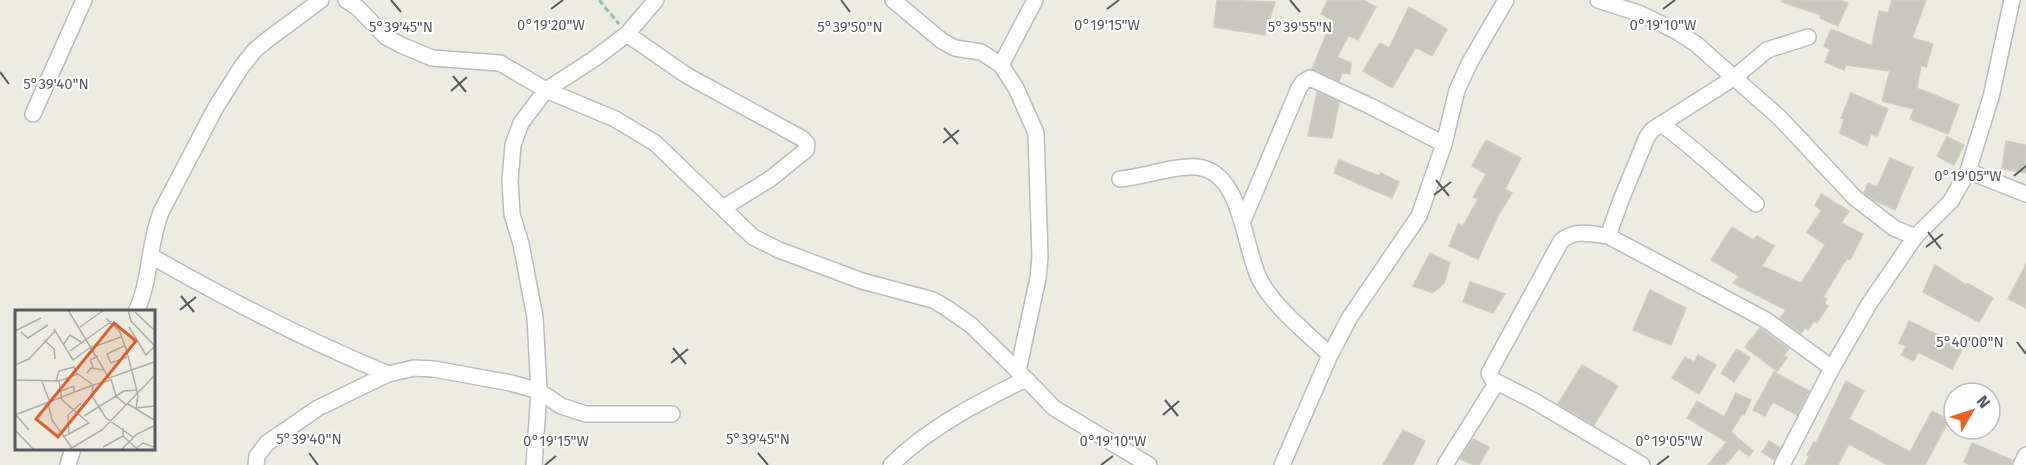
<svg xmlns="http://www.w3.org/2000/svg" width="2026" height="465" viewBox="0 0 2026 465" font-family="'Fira Sans',sans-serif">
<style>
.building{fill:#c8c8bf;stroke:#d0cfbe;stroke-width:1.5}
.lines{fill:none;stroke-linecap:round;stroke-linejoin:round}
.minor-casing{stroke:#bbbbc2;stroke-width:18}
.path{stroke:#95c5ad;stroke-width:3;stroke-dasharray:6 3;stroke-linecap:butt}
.minor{stroke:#fff;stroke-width:15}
.ticks{fill:none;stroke:#595a61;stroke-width:2}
.inset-road{fill:none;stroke:#adaea9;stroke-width:1.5}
.view{fill:#da6230;fill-opacity:0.15;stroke:#da6230;stroke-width:3}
.inset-edge{fill:none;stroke:#595a61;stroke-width:3}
.ticks-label{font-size:15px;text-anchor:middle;fill:#595a61;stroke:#fff;stroke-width:4.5;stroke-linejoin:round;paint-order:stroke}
</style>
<rect width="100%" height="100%" fill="#ecece0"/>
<path class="building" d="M1217 0 1275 2 1265 35 1214 27Z
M1328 0H1363L1376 7 1358 40 1349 35 1337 57 1351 63 1350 74 1342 73 1339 81 1312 69 1332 20 1321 14Z
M1782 0H1839L1848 3 1838 26 1820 18 1821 15 1782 2Z
M1892 0H1926L1912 38 1933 44 1926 67 1921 65 1917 88 1959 105 1948 134 1910 119 1914 109 1882 101 1890 71 1846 65 1844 70 1825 62 1830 49 1824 46 1831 29 1872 46 1879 11 1888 13Z
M1409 7 1447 29 1432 56 1416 47 1392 88 1363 71 1380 43 1389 48Z
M1317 92 1339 102 1332 138 1308 136Z
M1851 93 1888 109 1877 136 1871 134 1867 146 1840 133 1844 119 1841 118Z
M1947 137 1964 145 1954 165 1937 156Z
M1486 140 1521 158 1505 189 1512 193 1499 214 1478 259 1449 246 1458 224 1463 226 1478 199 1473 197 1486 174 1472 166Z
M2006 141 2026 145V173L2002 169Z
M1890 158 1913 168 1895 210 1874 200 1864 193 1868 183 1877 187Z
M1339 160 1379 176 1381 173 1399 182 1392 198 1334 173Z
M1821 194 1849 211 1841 223 1863 234 1850 260 1847 258 1823 297 1827 299 1824 303 1828 306 1817 323 1814 321 1808 330 1805 328 1801 333 1780 318 1786 310 1733 283 1739 276 1711 260 1732 227 1753 240 1757 236 1774 246 1762 266 1800 283 1802 282 1825 245 1807 232 1821 211 1815 205Z
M1430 253 1450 263 1444 283 1433 293 1413 286Z
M2026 264V308L2008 299Z
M1935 265 1966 285 1967 283 1993 298 1979 322 1923 292Z
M1470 282 1505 294 1493 313 1463 302Z
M1650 290 1686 308 1671 345 1633 330Z
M1909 321 1963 347 1952 369 1918 352 1914 361 1901 355 1906 346 1899 343Z
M1760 328 1789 349 1783 356 1787 358 1777 371 1745 347Z
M1737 349 1750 358 1734 382 1721 373Z
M1698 355 1716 365 1699 394 1672 378 1685 357 1694 362Z
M1582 365 1618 386 1594 425 1558 404Z
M1774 372 1809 391 1797 415 1773 402 1765 416 1753 410Z
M1846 381 1864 391 1849 419 1910 452 1932 411 1949 420 1925 465H1888L1849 444 1838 465H1805L1809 456 1807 455 1814 442 1816 443Z
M1736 393 1751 400 1744 415 1742 414 1731 432 1753 451 1749 456 1739 449 1725 465H1708L1727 442 1687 418 1697 401 1724 417Z
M1403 430 1425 441 1413 465H1383Z
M1473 439 1489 447 1479 465H1474L1460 459Z
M1769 441 1780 448 1774 460 1762 452Z
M1972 443 2012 460 2011 465H1970L1964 462Z"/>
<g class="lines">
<defs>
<path id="minor" d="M346 0 358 8 386 37 401 45 432 58 500 63 546 90 615 119 655 143 753 237 779 250 862 281 933 300 945 307 971 325 1026 379
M893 0 942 41 955 48 981 52 1001 65 1016 88 1036 133 1040 257 1038 278 1018 371
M1598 0 1641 14 1676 31 1696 44 1779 117 1855 198 1894 228 1915 237
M627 34 686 75 803 139 807 144 806 150 770 179 723 208
M1001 65 1035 0
M33 114 84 0
M1661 124C1695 148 1724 177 1756 204
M1968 171 2026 194
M1120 179C1144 177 1176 165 1197 167 1244 172 1243 251 1261 282 1277 310 1307 333 1330 355
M1242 223 1299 88 1303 82 1310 78 1370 106 1444 144
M1608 236 1621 200 1647 137 1652 130 1735 77 1767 50 1808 37
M151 256C228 300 306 340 388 374
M136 312C151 280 148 245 161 212L216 107 242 66 255 50 267 40 321 0
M68 465 73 448
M256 465 257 456 267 443 318 408 388 374 414 368 434 369 511 383 539 391 561 406 586 414H672
M534 465 539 391 535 317 521 244 512 214 510 181 513 145 521 123 546 90 594 59 627 34 656 0
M891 465C928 428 979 402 1026 379L1054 408 1149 465
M1282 465 1330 355 1350 317 1419 216 1444 144 1457 90 1470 62 1506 0
M1445 465 1497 382
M1642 465 1536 402 1497 382 1492 379 1489 373 1561 241C1575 229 1591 234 1608 236L1766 320 1832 368
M1782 465 1832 368 1869 304 1915 237 1951 201 1968 171 1991 97 2012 0
M2021 465 2026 455"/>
</defs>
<use href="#minor" class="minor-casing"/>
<path class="path" d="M599 0 619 24"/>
<use href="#minor" class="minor"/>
</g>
<path class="ticks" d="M391 0 401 12M841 0 850 12M1290 0 1300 12M551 9 563 0M1107 9 1119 0M1663 9 1675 0M0 72 9 84M453 76 466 92M451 91 467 77M944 128 958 144M943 143 959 130M2014 176 2026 166M1436 180 1449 196M1434 195 1451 182M1928 232 1941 249M1926 247 1943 234M181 296 194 312M180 310 196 297M2017 342 2026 354M673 348 686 364M671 363 688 349M1165 400 1178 416M1163 415 1179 401M309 453 318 465M758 453 768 465M545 465 556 456M1101 465 1113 456M1657 465 1669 456"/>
<g transform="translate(15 310)">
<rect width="140" height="140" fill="#ecece0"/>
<path class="inset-road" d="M53 0 94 68 139 52M113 0 116 11 139 35M120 2 139 20M91 8 105 22 112 42 123 85 121 99M65 17 89 0M114 17 131 45 139 37M39 19 58 50 77 36M0 21 26 8M6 22 13 28 33 15M29 30 39 39 40 49M48 35 55 25 66 32M109 36 92 44 96 53 112 47M78 37 106 27M55 41 97 11M0 55 14 49 40 21M79 59 75 50 83 46M72 63 76 58 89 60M96 69 101 86 111 95M0 70 44 71 63 64 78 75M96 70 78 75 77 86 91 108 118 127M41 71 44 61 59 57 62 64M44 71 47 90 74 113 48 127M27 72 35 92M46 81 59 76V82M33 93 37 110 57 138M113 94 139 110M121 98 139 96M0 105 78 75M1 105 14 120M69 106 109 81 122 80M108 118V126L122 139M0 120 18 139M54 124 53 105 66 93M88 137 108 126M121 138 128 133 139 137M55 139 87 120 139 66M107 139 122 124 139 116"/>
<path class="view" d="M99 13 121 31 43 127 21 109Z"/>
<rect width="140" height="140" class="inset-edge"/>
</g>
<g class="ticks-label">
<text x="1663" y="30">0°19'10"W</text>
<text x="551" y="30">0°19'20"W</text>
<text x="1107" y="30">0°19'15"W</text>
<text x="401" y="32">5°39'45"N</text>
<text x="850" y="32">5°39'50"N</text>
<text x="1300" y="32">5°39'55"N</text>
<text x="56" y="89">5°39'40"N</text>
<text x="1968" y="181">0°19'05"W</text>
<text x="1970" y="347">5°40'00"N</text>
<text x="309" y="444">5°39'40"N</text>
<text x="758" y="444">5°39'45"N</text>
<text x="556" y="446">0°19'15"W</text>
<text x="1113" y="446">0°19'10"W</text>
<text x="1669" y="446">0°19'05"W</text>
</g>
<g transform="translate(1972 411) rotate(51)"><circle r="28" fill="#ffffff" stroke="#bdbdc0" stroke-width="1.5"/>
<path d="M0-4.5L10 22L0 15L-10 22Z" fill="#e8632a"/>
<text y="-9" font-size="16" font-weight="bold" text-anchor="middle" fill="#595a61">N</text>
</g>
</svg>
